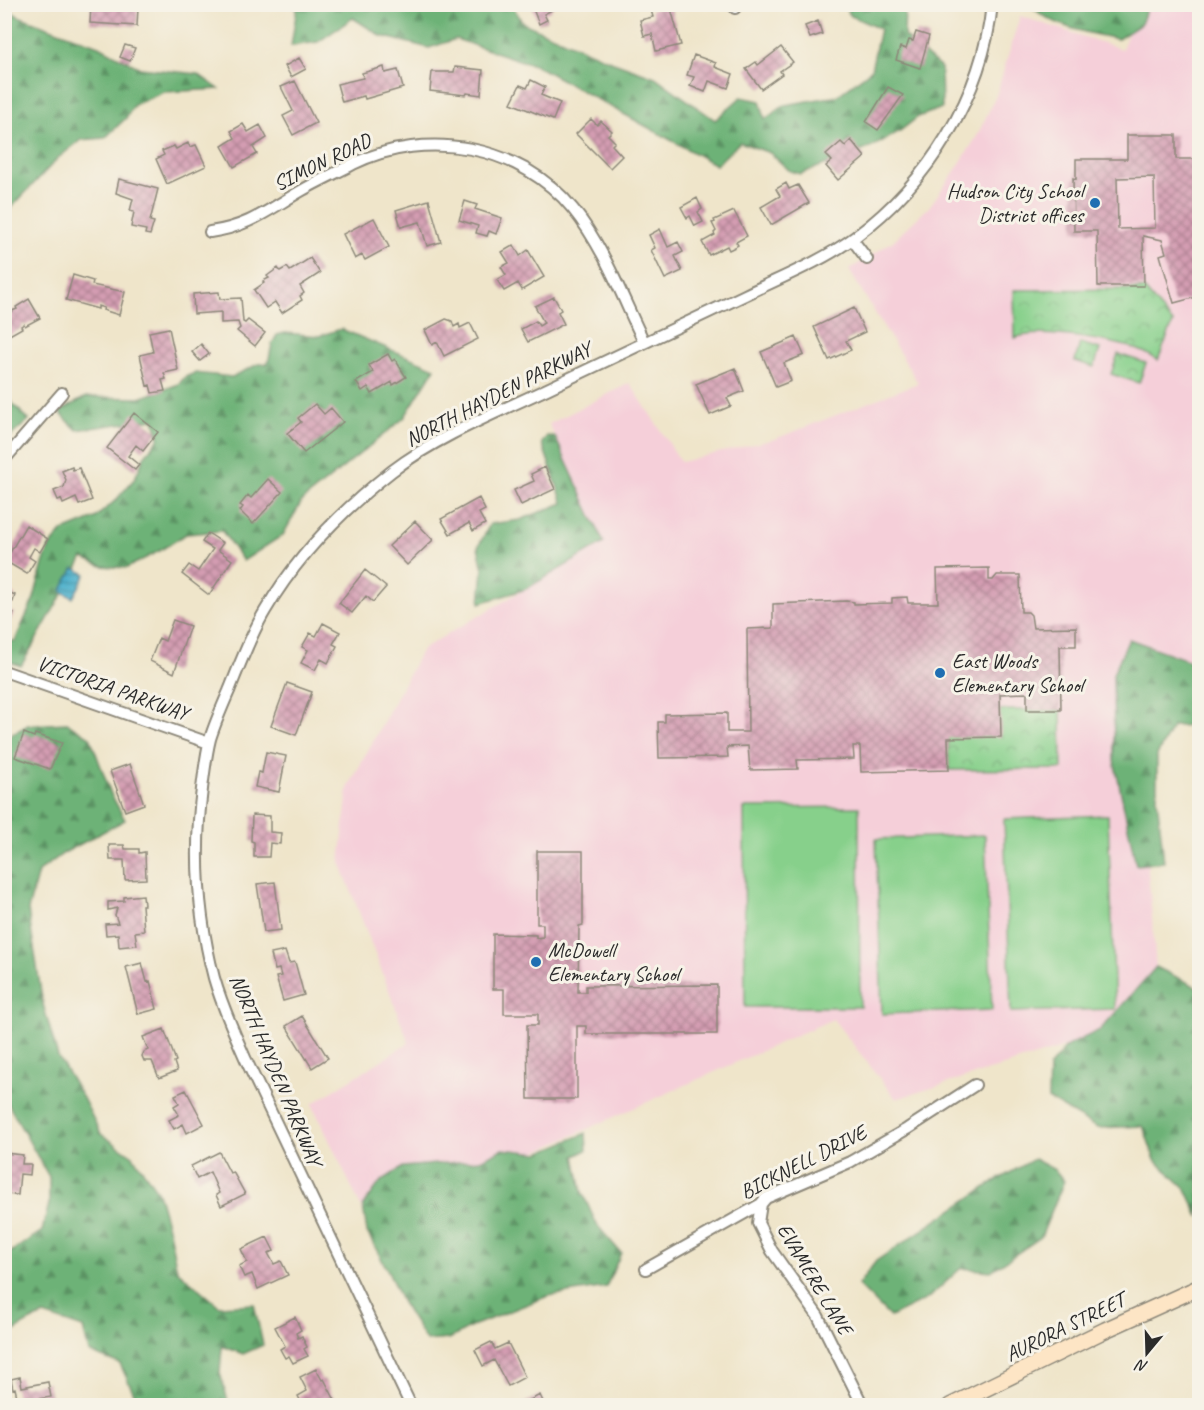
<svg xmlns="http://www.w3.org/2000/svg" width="1204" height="1410" viewBox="0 0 1204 1410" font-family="Caveat,sans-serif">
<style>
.built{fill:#f5cfd9}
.forest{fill:url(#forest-firs);stroke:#4c6e51;stroke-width:1.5}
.park{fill:url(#park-crowns);stroke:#597e5b;stroke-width:1.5}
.pitch{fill:#87d08b;stroke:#597e5b;stroke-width:1.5}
.water{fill:url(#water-rules);stroke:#3c6e7c;stroke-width:1.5}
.building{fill:url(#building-cross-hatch);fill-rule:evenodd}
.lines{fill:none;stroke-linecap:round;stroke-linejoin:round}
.street-casing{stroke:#8d887a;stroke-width:14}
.secondary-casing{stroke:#8d887a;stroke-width:18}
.street{stroke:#fff;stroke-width:10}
.secondary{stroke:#fde5c5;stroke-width:15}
.poi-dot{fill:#1f6fb2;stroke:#f7f3e8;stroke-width:2}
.labels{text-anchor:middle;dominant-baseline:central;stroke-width:6;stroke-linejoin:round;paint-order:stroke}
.street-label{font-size:21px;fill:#2b2b2b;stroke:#f7f3e8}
.poi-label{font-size:21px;fill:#2b2b2b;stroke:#f7f3e8;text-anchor:start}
</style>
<defs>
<pattern id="forest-firs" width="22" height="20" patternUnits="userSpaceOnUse" patternTransform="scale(1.5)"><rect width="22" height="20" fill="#6db277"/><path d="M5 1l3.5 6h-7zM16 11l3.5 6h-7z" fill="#5a9162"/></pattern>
<pattern id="park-crowns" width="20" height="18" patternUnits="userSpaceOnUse" patternTransform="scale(1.5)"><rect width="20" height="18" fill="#87d08b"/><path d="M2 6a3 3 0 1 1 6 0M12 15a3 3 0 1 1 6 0" fill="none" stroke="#6fa972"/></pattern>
<pattern id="water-rules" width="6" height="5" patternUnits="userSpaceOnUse" patternTransform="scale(1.5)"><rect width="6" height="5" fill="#4db1cc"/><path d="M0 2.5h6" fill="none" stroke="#4090a6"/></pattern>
<pattern id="building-cross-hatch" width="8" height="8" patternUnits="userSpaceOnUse" patternTransform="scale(1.5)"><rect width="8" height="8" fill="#d49db2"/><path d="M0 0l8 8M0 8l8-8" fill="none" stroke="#ac8091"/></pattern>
</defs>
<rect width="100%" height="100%" fill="#f7f3e8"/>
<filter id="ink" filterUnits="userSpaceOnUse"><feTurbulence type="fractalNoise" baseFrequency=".0167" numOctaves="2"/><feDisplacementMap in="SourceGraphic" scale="12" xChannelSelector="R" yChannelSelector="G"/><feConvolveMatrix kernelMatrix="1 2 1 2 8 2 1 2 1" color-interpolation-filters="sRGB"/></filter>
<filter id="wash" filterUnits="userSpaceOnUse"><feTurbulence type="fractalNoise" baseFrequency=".008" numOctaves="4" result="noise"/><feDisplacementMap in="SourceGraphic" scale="24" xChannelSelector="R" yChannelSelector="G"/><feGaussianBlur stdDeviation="1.35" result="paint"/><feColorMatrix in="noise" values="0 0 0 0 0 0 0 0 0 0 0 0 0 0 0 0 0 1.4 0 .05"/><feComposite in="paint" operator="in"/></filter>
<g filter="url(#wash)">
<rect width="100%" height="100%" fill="#efe5ca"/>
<path class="built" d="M1139 5H1199V664L1129 639 1156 967 1104 1035 896 1099 833 1019 370 1226 312 1104 409 1043 340 862 348 788 422 649 604 543 549 424 630 383 681 462 775 439 918 383 849 270 893 241 929 207 955 171 976 138 996 96 1020 16 1122 49Z"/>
<path class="forest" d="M404 4 425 11 456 8 457 5H512L523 23 608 60 655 77 715 120 741 97 760 101 765 119 785 105 837 96 871 70 880 29 851 16 843 5H905L904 36 941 68 942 108 918 117 900 131 872 147 800 174 790 171 770 153 740 142 716 165 537 66 456 39 429 48 381 36 353 18 318 42 291 46 297 8 290 5Z
M1036 4H1148V5L1141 24 1118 39C1089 33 1055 28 1032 7Z
M5 8 18 16 101 47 140 68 198 74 219 89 164 92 134 105 126 118 105 138 81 140 58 158 11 208 5 219Z
M341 329 435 368 404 418 302 501 283 535 243 561 222 531 186 534 159 551 127 568 102 566 83 558 21 666 5 660 4 641H15L34 598 43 564 49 547 63 531 95 518 117 499 135 478 144 457 159 438 154 419 77 430 59 412 86 397 140 398 179 384 185 377 195 373 232 377 258 364H268L272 344 277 335 285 333 319 336Z
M4 395 29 420 5 441H4Z
M547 436 555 437 604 543 526 589 480 603 483 569 478 547 490 524 520 520 563 503 542 443Z
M1129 639 1199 664V725L1173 726 1157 755V798L1164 862 1136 865 1114 760 1113 674Z
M67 723 90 737 111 794 125 820 64 853 38 872 28 910 43 1004 58 1057 83 1098 101 1134 133 1156 158 1192 169 1231 177 1270 219 1306 254 1304 263 1345 243 1354 222 1346 220 1373 229 1405 140 1406 120 1364 89 1352 83 1328 44 1315C30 1321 11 1329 5 1344V1256L42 1231 49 1204V1177L8 1104 5 1102V738L28 725Z
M1156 967 1199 988V1217L1186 1189 1155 1160 1143 1126 1097 1128 1048 1099 1049 1067 1067 1046 1100 1030Z
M586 1133 587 1150 575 1156 582 1192 597 1225 621 1253 606 1287 548 1296 475 1325 449 1339 426 1341 401 1301 389 1273 367 1232 363 1206 381 1181 403 1167 480 1160 503 1149 539 1153Z
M1034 1159 1055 1170 1064 1181 1041 1237 991 1271 961 1268 929 1298 890 1317 858 1285 876 1261 992 1183Z"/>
<path class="park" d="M1144 289 1173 323 1158 360C1152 357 1147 353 1141 351 1116 341 1039 328 1015 338L1014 290Z
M1080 343 1100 349 1094 367 1075 361Z
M1118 354 1146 363 1139 383 1111 374Z
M1000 710H1061L1062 769 949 770 948 738Z"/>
<path class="pitch" d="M859 807 860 1007H745L744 808Z
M1108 815 1115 1009 1011 1012 1004 819Z
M985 835 992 1010 882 1014 876 839Z"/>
<path class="water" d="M74 568 86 574 73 598 61 591Z"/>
<g id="blocks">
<path class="building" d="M91 4H114V6L138 8 137 26 90 23Z
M531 4H557L551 8 552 10 544 14 547 20 539 24Z
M670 5 681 45 656 51 652 34 644 36 640 20 653 17 651 10Z
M818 21 822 34 810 38 805 26Z
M916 32 929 36 920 68 896 60 900 47 906 49 909 40 913 41Z
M125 45 135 48 130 61 120 57Z
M781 47 793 62 780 71 782 74 761 89 746 69 756 62 758 65Z
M694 55 716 63 715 67 733 74 728 88 709 81 705 92 690 86 694 77 687 75Z
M299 58 306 69 291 77 285 66Z
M384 67 385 73 398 70 403 88 365 99 364 96 342 102 337 84 363 78 362 73Z
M455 67 483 70 481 95 467 93 466 95 430 91 432 72H454Z
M531 80 545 87 541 95 560 103 553 120 511 103 520 85 527 88Z
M295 81 316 123 293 135 283 116 293 111 281 87Z
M888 87 903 95 878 130 866 122Z
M591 119 597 125 601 121 612 131 608 135 615 142 612 145 622 156 610 168 576 134Z
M243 124 248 132 260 125 267 138 253 147 257 154 234 167 222 146 235 138 231 131Z
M1127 135H1176V159H1200V229H1198L1200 235V296L1174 303 1160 255 1166 253 1162 240 1143 236 1144 286H1098L1097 231H1074L1073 178 1076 179V159H1127ZM1154 177 1155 228 1118 229 1117 178Z
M851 140 865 157 838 180 826 166 832 161 826 155 841 142 845 146Z
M188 143 190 147 196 145 206 166 167 184 156 159 164 155 162 151 174 146 176 149Z
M119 179 158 189 150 221 154 222 150 235 145 234 146 230 131 227 134 212 130 211 133 199 116 193Z
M786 183 789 189 798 185 809 203 771 225 761 207 780 196 776 189Z
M697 198 702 209 698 212 703 222 695 226 690 216 687 218 681 207Z
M429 200 441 242 427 246 420 222 401 227 396 210Z
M465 201 477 205 475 209 502 218 496 234 489 231 487 236 476 233 478 226 459 220Z
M734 211 747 236 736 242 738 245 735 247 729 250 727 246 709 255 702 242 715 235 714 233 716 231 712 223 715 222 714 220Z
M374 218 389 247 365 260 362 255 355 259 343 234Z
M660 229 668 247 678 242 683 252 675 256 682 271 665 279 651 250 655 248 649 235Z
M514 245 520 256 528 250 544 277 522 290 518 283 504 291 497 280 506 275 501 267 509 263 502 252Z
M310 258 320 273 300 286 304 293 300 296 302 300 282 313 275 302 266 308 254 290 264 283 263 281 269 278 267 276 278 268 280 271 287 267 290 271Z
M73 275 93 281 92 285 125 292 119 315 103 310 104 308 98 306V309L66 300Z
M219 292 220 299 241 298 243 322 245 323 248 320 265 333 255 346 237 331 240 328 238 322 221 323V312L194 314 193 294Z
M554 297 561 310 558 312 564 324 528 342 521 329 536 321 539 326 544 323 535 306Z
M29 299 40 318 25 326 24 324 21 326 22 328 6 337 4 309 7 312 11 310 12 311 17 309 16 307Z
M854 308 865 332 846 341 851 350 829 360 814 327Z
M446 319 452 321 454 327 459 324 460 328 470 323 478 339 444 356 437 342 432 345 425 330Z
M169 328 178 370 164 373 166 379 162 380 165 391 152 393 150 385 147 386 140 355 153 352 149 332Z
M796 337 804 355 784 363 791 381 776 387 761 352Z
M201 344 209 354 200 361 192 352Z
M388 354 392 361 395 359 406 377 393 385 392 382 372 394 368 387 362 391 356 382 373 372 369 365Z
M735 368 744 391 727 398 731 406 710 415 696 384Z
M315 404 324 414 331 408 343 422 304 453 287 433 301 422 298 418Z
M134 413 158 432 143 451 136 445 128 456 139 465 135 470 107 448Z
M72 467 73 470 79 468 92 500 79 505 76 498 63 504 61 499 58 500 54 491 64 487 66 480 62 471Z
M545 467 555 489 521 505 514 490 534 481 531 474Z
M268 479 282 492 253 524 240 511 243 507 240 505 248 495 251 498Z
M479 498 485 510 479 513 485 524 473 531 469 523 450 534 441 519Z
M415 521 433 540 407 565 389 546Z
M26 525 48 539 40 552 34 548 29 557 35 561 27 574 5 561Z
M208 533 223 543 218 550 232 560 209 595 182 574 189 565 198 571 213 549 202 542Z
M989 568V580H993L997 575H1020L1021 612H1028L1031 615 1033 628 1076 627V646H1060L1061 710H1027V693L1000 694 1001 737 948 738 949 770 861 772 860 746H853L854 759 797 760 798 769 750 770 748 746 727 747 728 757 659 758 658 722H665V714L727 713V732H748L747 629 773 628V604L846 601 854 602V604L892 603V598L907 597 908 603H938L937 569Z
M365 570 386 587 373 602 366 596 352 613 339 603Z
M4 590 15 595 13 602 10 603 4 601Z
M4 609 14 613 4 633Z
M173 620 190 626 174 673 150 661 159 638 165 641Z
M323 623 340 632 333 644 337 646 328 663 321 659 315 670 301 663 308 650 302 647 310 633 316 636Z
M287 683 312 692 296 735 271 726Z
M24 733 34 737 35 734 62 743 50 769 15 757Z
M266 752 286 756 279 792 255 787 258 772 262 773Z
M130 764 144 804 125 811 110 771Z
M252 815 270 816V832L281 833 280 844 270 843 269 857H254V842L251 841Z
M109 845H124L125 849H139V853L145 852 146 879 125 880 124 860H110Z
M537 851H583V925L579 926 578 992H586V986L717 985V1034H586V1026H577V1099H528L527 1025H538V1014H504V989H493V934L536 935V938L543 937V924H537Z
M275 882 281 930 264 932 257 884Z
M143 895 144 905H142L144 931 135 932 137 945 119 947 118 934 106 935 105 924 118 923 115 915 117 908 108 910V902L124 901V897Z
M285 951 289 963 295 962 304 995 283 1001 276 977 281 976 279 969 275 970 271 954Z
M142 963 147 982 150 981 157 1009 138 1014 126 967Z
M302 1016 328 1058 312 1068 286 1026Z
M164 1029 176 1061 174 1062 177 1071 159 1078 152 1061H144L142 1056 144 1052 148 1050 143 1037Z
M186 1090 204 1124 187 1133 183 1124 174 1129 169 1120 179 1115 174 1106 179 1103 175 1095Z
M219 1152 230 1173 233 1172 245 1194 221 1206 216 1195 219 1193 210 1172 197 1179 191 1166Z
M4 1153 23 1155 22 1164H31L30 1175 20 1174 18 1195 4 1194Z
M267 1237 274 1251 268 1253 274 1264 281 1261 288 1275 258 1289 252 1274 244 1277 239 1266 247 1262 241 1249Z
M295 1317 301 1330 296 1333 298 1338 302 1336 305 1343 307 1347 304 1349 308 1356 293 1363 289 1356 285 1358 280 1349 285 1346 275 1327Z
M491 1342 495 1349 508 1343 525 1377 508 1386 494 1360 483 1366 475 1350Z
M316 1369 322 1380 324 1379 338 1406H319L318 1403 314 1405 313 1401 303 1406 298 1396 307 1391 300 1377Z
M20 1377 22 1387 48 1382 51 1397 38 1399 39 1402 19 1406 15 1388 13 1389 11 1379Z
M540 1395 545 1406H518Z"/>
</g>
</g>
<g filter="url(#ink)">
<use href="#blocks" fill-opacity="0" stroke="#8d887a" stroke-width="1.5"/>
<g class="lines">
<defs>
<path id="street" d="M735 8 736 4
M210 232C248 227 268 210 301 191 318 181 336 173 353 164 427 128 521 145 573 209 604 247 623 299 644 342
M852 239 867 259
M4 460 62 393
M4 671 209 743
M761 1204 758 1223 772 1251 818 1316 863 1406
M646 1269 761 1204 766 1198 850 1162 907 1129 975 1085
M411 1406 246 1060C234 1033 222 1006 214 978 198 917 194 852 202 789 204 773 206 755 210 739 215 723 222 707 229 691 240 664 250 636 265 611 297 556 342 510 392 471 438 436 494 414 547 389 613 358 679 326 745 295 780 278 823 261 855 237 928 183 983 96 992 4"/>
<path id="secondary" d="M950 1406 1105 1330 1200 1287"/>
</defs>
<use href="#street" class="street-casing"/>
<use href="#secondary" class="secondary-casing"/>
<use href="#street" class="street"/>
<use href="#secondary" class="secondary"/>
</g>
</g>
<g class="poi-dot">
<circle cx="1095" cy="203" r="6"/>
<circle cx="940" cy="673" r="6"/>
<circle cx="536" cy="962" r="6"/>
</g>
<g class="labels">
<g class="street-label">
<text transform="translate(322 162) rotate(-26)">SIMON ROAD</text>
<text transform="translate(498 394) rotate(-27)">NORTH HAYDEN PARKWAY</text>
<text transform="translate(113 688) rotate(19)">VICTORIA PARKWAY</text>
<text transform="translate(276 1070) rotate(67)">NORTH HAYDEN PARKWAY</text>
<text transform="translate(803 1162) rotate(-27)">BICKNELL DRIVE</text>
<text transform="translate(815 1279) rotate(59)">EVAMERE LANE</text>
<text transform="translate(1065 1327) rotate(-26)">AURORA STREET</text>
</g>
<g class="poi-label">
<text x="1083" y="191" text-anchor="end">Hudson City School<tspan x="1083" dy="24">District offices</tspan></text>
<text x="952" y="661">East Woods<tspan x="952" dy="24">Elementary School</tspan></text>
<text x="548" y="950">McDowell<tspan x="548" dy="24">Elementary School</tspan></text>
</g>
</g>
<rect width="1204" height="1410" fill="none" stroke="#f7f3e8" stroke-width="24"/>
<g transform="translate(1147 1353) rotate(199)" stroke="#f7f3e8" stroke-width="4.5" paint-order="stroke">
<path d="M0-4.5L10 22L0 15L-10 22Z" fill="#2b2b2b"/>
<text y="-9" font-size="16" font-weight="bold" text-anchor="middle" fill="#2b2b2b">N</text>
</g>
</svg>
